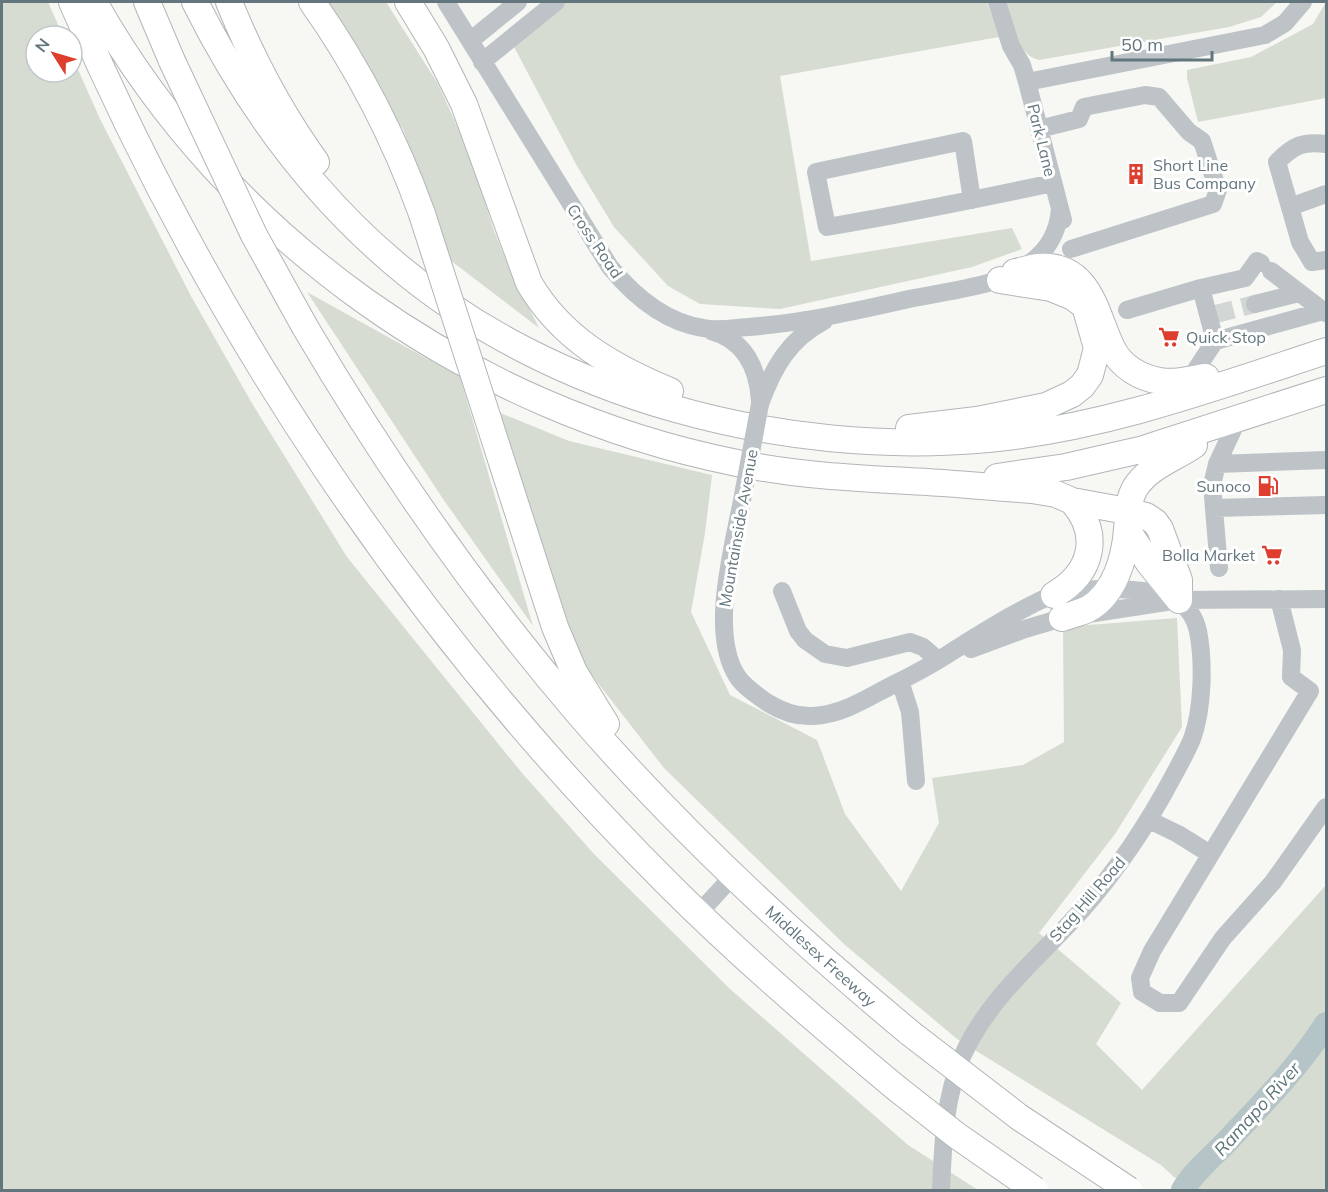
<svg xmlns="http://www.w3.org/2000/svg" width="1328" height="1192" viewBox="0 0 1328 1192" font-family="Mulish,sans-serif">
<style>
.green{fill:#d7dcd3}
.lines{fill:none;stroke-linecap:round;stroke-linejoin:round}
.river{stroke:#b5c5c7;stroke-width:24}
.minor-tunnel{stroke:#d2d7d6;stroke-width:18;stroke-dasharray:18 9;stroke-linecap:butt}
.highway-casing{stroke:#b1b6b9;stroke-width:28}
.minor{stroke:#bdc3c6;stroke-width:18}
.highway{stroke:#fff;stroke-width:26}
.highway-bridge-casing{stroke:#b1b6b9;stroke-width:28;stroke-linecap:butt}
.minor-bridge{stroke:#bdc3c6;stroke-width:18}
.highway-bridge{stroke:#fff;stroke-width:26}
.labels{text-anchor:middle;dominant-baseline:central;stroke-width:6;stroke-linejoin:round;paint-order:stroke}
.street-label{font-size:16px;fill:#63767e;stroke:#fff}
.poi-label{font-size:16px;fill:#63767e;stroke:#fff;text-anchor:start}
.water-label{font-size:18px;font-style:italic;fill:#5e7679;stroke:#fff}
</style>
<rect width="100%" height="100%" fill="#f7f7f4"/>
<path class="green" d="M2 2H48L63 36H36V72H72V56L100 119 192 298 253 405 347 557 522 773 594 854 730 989 908 1145 978 1190H2Z
M320 2H386L438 84 472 159 493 228 509 268 539 328 450 260 403 129Z
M566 2H987L999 37 780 76 811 261 1012 228 1022 249 972 267 780 309 700 304 668 286 614 227 577 166 513 45Z
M1006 2H1277L1261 17 1229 27 1039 60C1016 55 1013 22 1006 2Z
M1326 2V98L1198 122 1187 78V70L1251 57 1313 24Z
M307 292 460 377 533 626 443 499Z
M498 412 569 441 712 475 705 533 691 612 730 695 817 740 845 814 901 891 939 823 932 778 1023 765 1064 742 1063 627 1177 618 1182 727 1115 834 1039 933 1121 1003 1096 1044 1142 1090 1326 885V1190H1195L1174 1177 1161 1165 957 1039 845 945 664 768 590 673 558 608Z"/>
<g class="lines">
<path class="river" d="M1183 1190C1195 1169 1217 1153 1233 1135 1266 1100 1300 1065 1326 1024"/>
<path class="minor-tunnel" d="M1216 314 1255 304"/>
<defs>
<path id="highway" d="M72 2C213 330 414 631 668 884 740 956 817 1022 895 1087
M94 2C227 239 471 410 737 463 795 475 851 478 909 481 950 483 991 487 1032 490L1056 494 1072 501 1127 511 1146 516 1155 522 1160 529 1179 580V600
M147 2 172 61
M195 2C244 100 309 191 394 263 551 397 784 458 988 439 1105 428 1216 387 1326 351
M229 2C252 59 280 112 316 162
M312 2C358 67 395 139 422 214
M408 2 436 48 464 104 529 283C561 338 612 367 670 391
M1015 272C1022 271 1030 268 1038 267 1090 263 1095 313 1112 348 1121 367 1141 378 1160 381 1175 384 1191 379 1206 377
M305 327C385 463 476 594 579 714 679 830 792 935 910 1033
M488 419 555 627 574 672 606 724
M909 428 977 420 1046 406 1072 394 1082 386 1090 375 1097 348 1085 306 1073 297 1051 288 1000 280
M997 477 1066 467 1140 450 1326 390
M1127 530 1149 563 1179 600
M1054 595C1092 573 1102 535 1072 501
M1062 618C1070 615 1080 613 1088 609 1115 594 1125 557 1127 529 1129 514 1127 502 1135 488 1149 466 1174 459 1194 445"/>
</defs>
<use href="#highway" class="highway-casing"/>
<path class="minor" d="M446 2 610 267C634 296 664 322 703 328 717 331 734 328 748 327 803 323 856 311 909 299 939 293 970 289 998 280 1009 277 1021 269 1030 263 1049 249 1058 232 1060 209
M997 2 1011 46 1022 65 1027 82 1063 220
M470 41 518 2
M482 62 556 2
M1027 82 1265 35 1285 23 1303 2
M1039 129 1079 119 1084 107 1145 95 1159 97 1189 132 1202 141 1218 190 1213 204 1071 249
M1326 144C1303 141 1294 145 1277 162L1300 242 1312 262 1326 260
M972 200 963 141 816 172 827 227C903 214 978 199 1053 183
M1290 207 1326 194
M1271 271 1326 313
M1255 304 1299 293
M1127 310 1201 288
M711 331C745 340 758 369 760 401
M1215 341 1201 288 1245 278 1257 261 1261 263
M1189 380 1215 341 1323 311
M760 404C773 368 789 339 824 321
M1217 464 1326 460
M744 490C735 541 708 631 737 676 744 687 758 696 768 703 781 711 797 717 813 716 838 715 861 702 883 690 902 680 923 670 942 658 967 642 992 626 1018 612 1030 606 1042 598 1055 595 1084 587 1113 588 1143 591 1170 594 1192 603 1198 631 1204 662 1203 709 1192 739 1184 758 1173 776 1164 793 1137 841 1106 885 1068 925 1029 966 985 1004 962 1057 944 1100 943 1145 941 1190
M1214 508 1326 505
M1219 568 1212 485 1217 464 1238 419
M782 591 798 631 805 640 825 654 847 658 910 642 923 647 938 660
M1279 599 1292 650 1291 677 1310 691 1152 951 1140 978 1142 992 1160 1003H1179L1223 938 1273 882 1326 807
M971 649 1025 629 1062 618 1179 600 1326 599
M900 681 910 712 916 781
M1149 820 1178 834 1210 854
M698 914 733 876"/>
<use href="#highway" class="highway"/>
<defs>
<path id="highway-bridge" d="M172 61 254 235 305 327
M422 214 488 419
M910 1033 1019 1117 1129 1190
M895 1087 956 1135 1035 1190"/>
</defs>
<use href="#highway-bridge" class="highway-bridge-casing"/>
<path class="minor-bridge" d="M744 490 760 404"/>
<use href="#highway-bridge" class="highway-bridge"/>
</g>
<defs>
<symbol id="building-bare" viewBox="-9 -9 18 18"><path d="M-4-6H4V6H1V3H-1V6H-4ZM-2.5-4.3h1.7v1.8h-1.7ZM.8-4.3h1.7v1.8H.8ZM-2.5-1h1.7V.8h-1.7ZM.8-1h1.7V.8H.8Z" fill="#de3e2d" stroke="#fff" stroke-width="2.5" paint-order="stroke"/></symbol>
<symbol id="supermarket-bare" viewBox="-9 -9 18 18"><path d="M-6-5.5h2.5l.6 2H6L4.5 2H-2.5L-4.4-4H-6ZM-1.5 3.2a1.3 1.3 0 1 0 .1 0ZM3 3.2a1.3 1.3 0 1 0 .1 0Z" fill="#de3e2d" stroke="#fff" stroke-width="2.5" paint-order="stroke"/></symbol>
<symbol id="fuel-bare" viewBox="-9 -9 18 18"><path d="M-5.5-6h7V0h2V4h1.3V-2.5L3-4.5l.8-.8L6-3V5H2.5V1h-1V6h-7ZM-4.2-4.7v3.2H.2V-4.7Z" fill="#de3e2d" stroke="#fff" stroke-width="2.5" paint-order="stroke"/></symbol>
</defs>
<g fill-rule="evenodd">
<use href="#building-bare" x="1121" y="159" width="30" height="30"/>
<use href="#supermarket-bare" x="1154" y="322" width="30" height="30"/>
<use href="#fuel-bare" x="1253" y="471" width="30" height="30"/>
<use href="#supermarket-bare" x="1257" y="540" width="30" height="30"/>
</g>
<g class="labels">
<g class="street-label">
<text transform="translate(1042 140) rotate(76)">Park Lane</text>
<text transform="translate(595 241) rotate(56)">Cross Road</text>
<text transform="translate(738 528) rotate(-80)">Mountainside Avenue</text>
<text transform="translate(1087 899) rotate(-49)">Stag Hill Road</text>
<text transform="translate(821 956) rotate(42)">Middlesex Freeway</text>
</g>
<g class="poi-label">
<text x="1153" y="165">Short Line<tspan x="1153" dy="18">Bus Company</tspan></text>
<text x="1186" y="337">Quick Stop</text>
<text x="1251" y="486" text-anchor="end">Sunoco</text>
<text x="1255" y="555" text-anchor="end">Bolla Market</text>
</g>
<g class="water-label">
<text transform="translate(1257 1109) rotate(-48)">Ramapo River</text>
</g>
</g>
<rect width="1328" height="1192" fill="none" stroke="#63767e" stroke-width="6"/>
<g transform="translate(54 54) rotate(307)"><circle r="28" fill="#ffffff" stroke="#c1c8cb" stroke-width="1.5"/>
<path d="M0-4.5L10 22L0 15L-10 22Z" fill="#de3e2d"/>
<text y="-9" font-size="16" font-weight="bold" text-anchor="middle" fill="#63767e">N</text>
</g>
<path d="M1112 51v9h100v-9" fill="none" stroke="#63767e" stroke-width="3"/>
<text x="1121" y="51" font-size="18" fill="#63767e" stroke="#ffffff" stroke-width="4.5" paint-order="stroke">50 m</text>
</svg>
